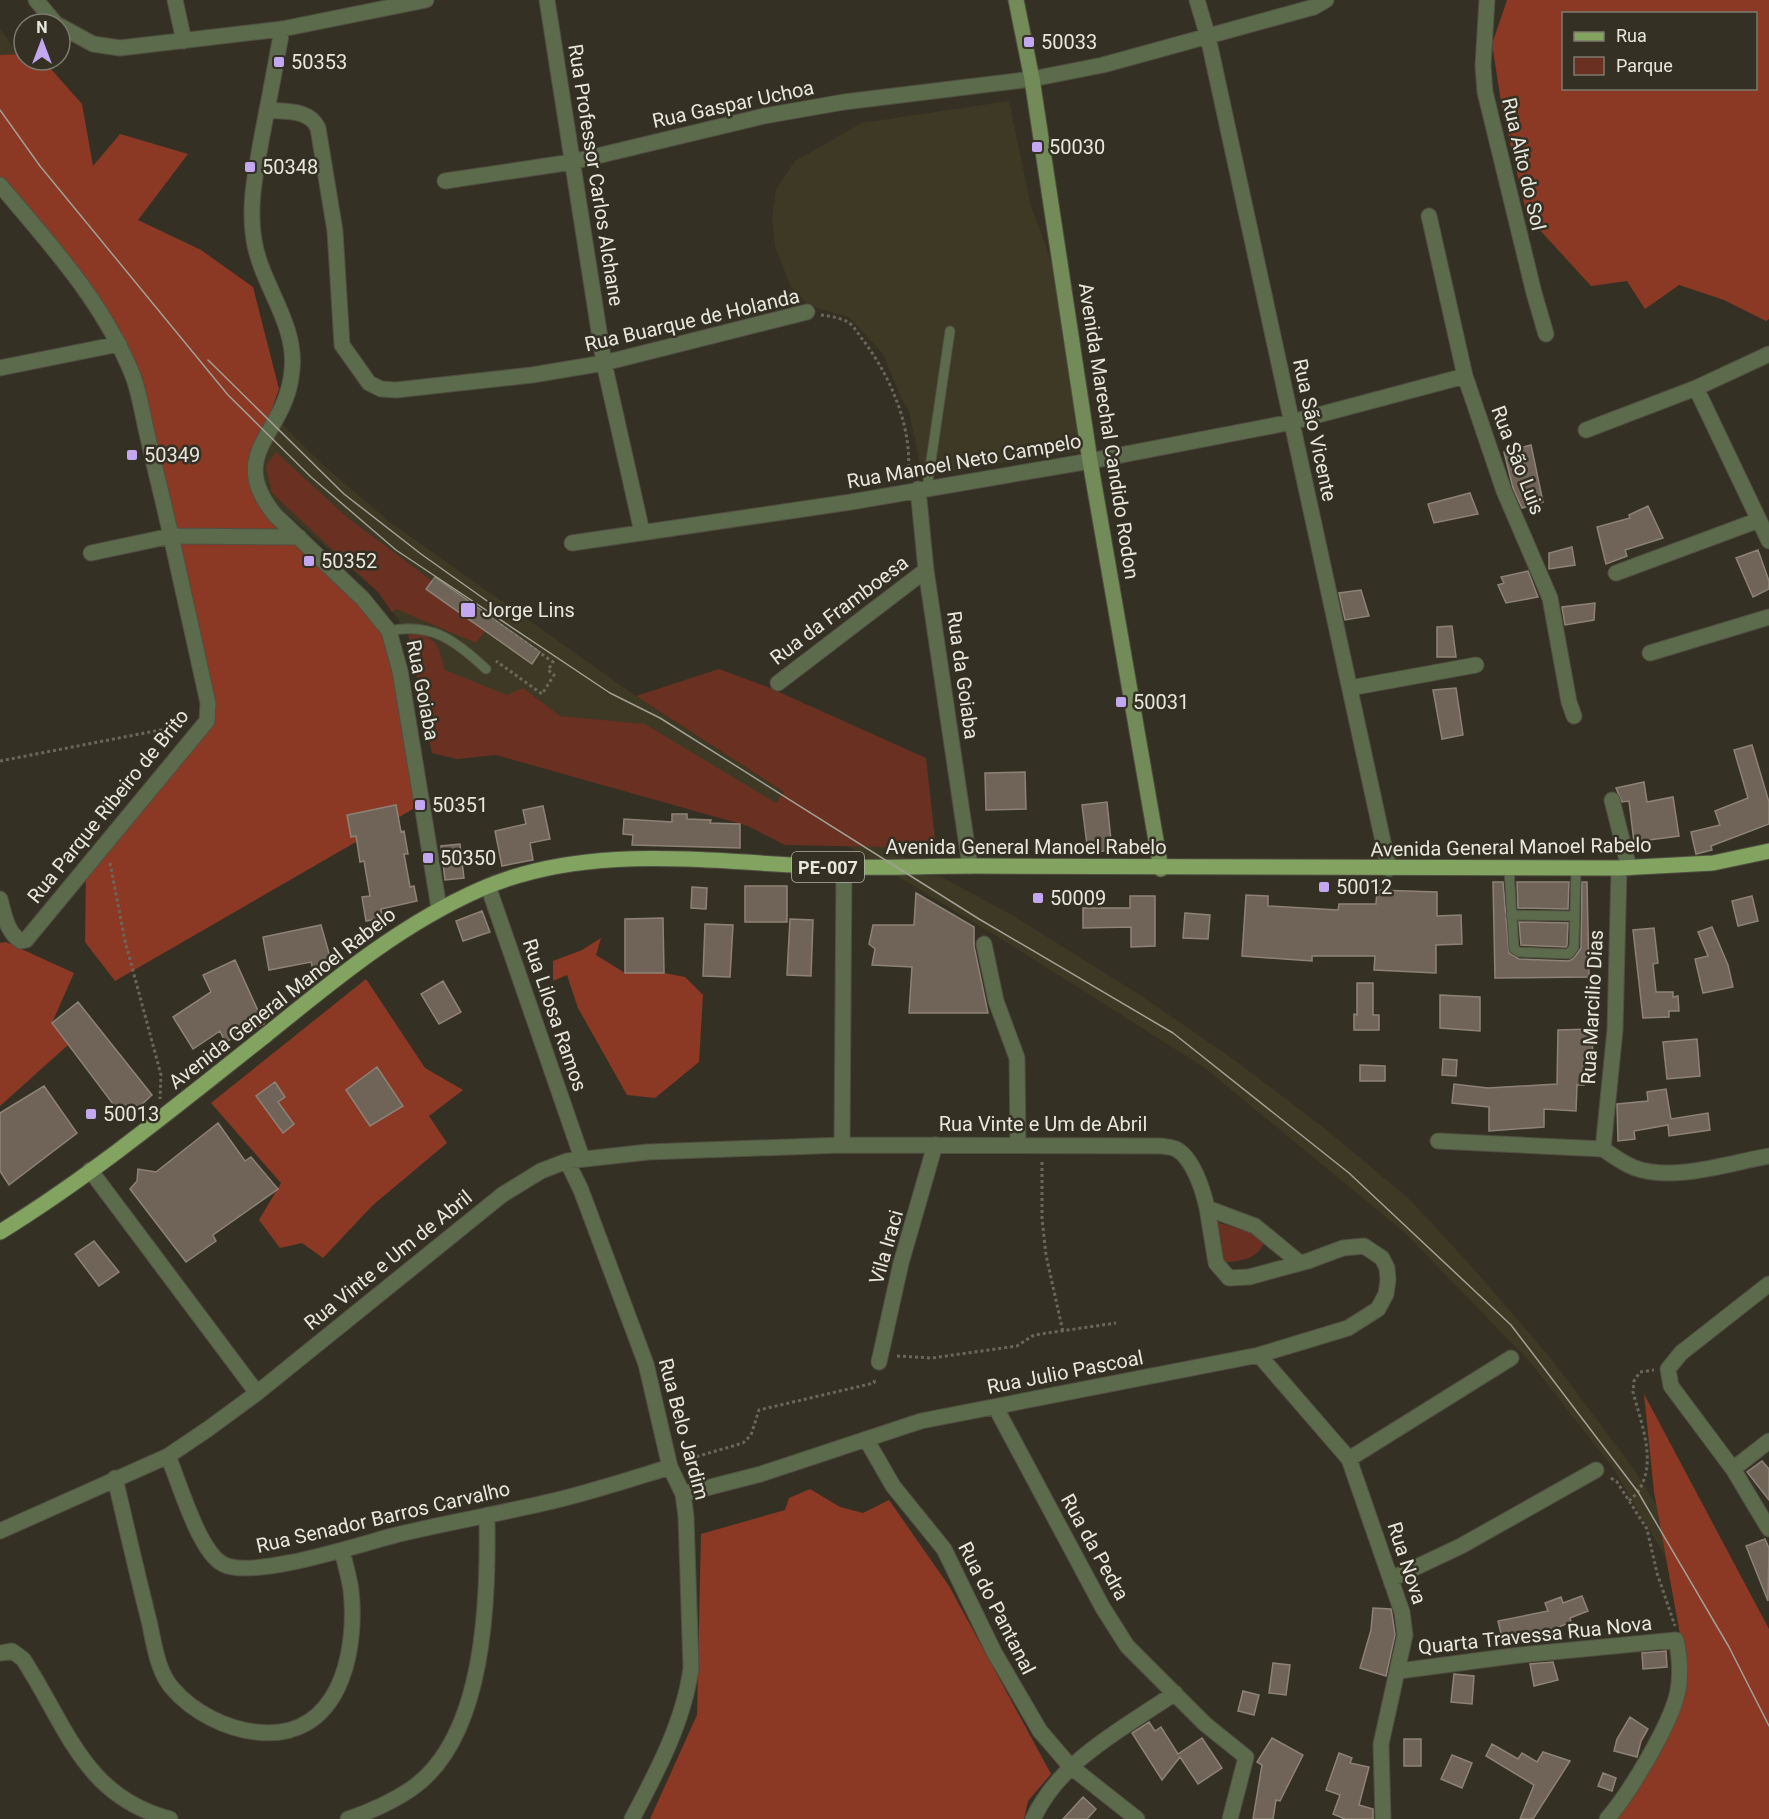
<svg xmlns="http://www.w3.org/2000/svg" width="1769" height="1819" viewBox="0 0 1769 1819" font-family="Roboto,sans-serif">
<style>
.built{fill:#3d3925}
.green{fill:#6a3021}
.forest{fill:#8b3924;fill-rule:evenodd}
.building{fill:#706459;stroke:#8e8276;stroke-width:1.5}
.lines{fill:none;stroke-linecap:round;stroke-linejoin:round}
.lane-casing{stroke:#514e42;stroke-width:11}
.street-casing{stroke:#514e42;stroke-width:17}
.secondary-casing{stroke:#514e42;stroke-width:17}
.primary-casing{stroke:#514e42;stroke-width:17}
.path{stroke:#6a685c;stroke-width:3;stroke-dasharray:3 3;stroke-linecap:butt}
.lane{stroke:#5b6b4b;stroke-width:9}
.street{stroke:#5b6b4b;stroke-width:15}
.secondary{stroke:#728b58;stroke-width:15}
.primary{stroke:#83a461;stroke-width:15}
.tram{stroke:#a2a095;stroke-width:1.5}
.poi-dot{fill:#c4a7f1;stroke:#343124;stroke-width:2}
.labels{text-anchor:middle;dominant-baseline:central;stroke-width:5;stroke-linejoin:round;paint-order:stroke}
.shield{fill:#343124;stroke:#b2b0a6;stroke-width:1.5}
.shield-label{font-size:18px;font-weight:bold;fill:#e8e7de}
.poi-label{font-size:20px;fill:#e8e7de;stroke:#343124;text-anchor:start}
.street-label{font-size:20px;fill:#e8e7de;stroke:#343124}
</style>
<rect width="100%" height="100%" fill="#343124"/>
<path class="built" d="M0 29 75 133 69 193 206 349 324 466 391 523 636 696 784 792 1012 915 1140 995 1233 1059 1323 1127 1408 1198 1473 1268 1553 1361 1633 1468 1686 1551 1679 1580 1613 1468 1530 1362 1404 1232 1205 1068 1016 948 823 831 496 755 457 759 432 753 408 633 378 592 276 504 159 394 0 159Z
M1009 101 1031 206 1057 277 1083 451 913 476V464H920L909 411 903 402 883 354 849 317 810 306 791 287 775 247 772 217 776 189 795 161 862 123Z"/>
<path class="green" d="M276 452 348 518 432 581 485 631 476 643 396 609 392 612 378 592 272 493 266 466Z
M414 631C441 642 437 644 445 670L507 695 523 688 560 716 645 724 776 803 784 792 636 696 719 669 770 688 926 758 936 848 785 845 748 826 496 755 457 759 432 753 408 633Z
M1213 1221 1256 1234 1264 1241C1261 1259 1236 1263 1219 1262Z"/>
<path class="forest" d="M1507 0H1769V319L1766 321 1724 300 1679 285 1645 309 1627 281 1591 286 1527 216 1502 108 1492 44ZM1564 14H1756V88H1564Z
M24 54V60H43L82 104 93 166 120 134 188 154 138 220 201 250 253 287 279 389 254 460 275 515 381 620 420 805 115 981 85 942 86 867 207 721 125 359 0 180V55Z
M601 938 596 955 625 973H664L685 977 703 995 699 1062 655 1098 627 1095 578 1008 567 975 553 981V961L582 950Z
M6 942 74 973 52 1023 68 1045 0 1106V943Z
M366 979 425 1068 463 1090 429 1116 447 1143 373 1205 323 1258 302 1243 280 1248 259 1220 281 1183 211 1103Z
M1644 1394 1769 1629V1819H1613L1686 1667 1654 1492Z
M810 1489 840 1507 863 1513 889 1500 949 1586 1051 1774 1028 1801 1024 1819H650L697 1715 701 1534 785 1510 789 1498Z"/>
<path class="building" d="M1531 445 1543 502 1522 508 1513 488 1504 452Z
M1470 493 1478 514 1434 523 1428 504Z
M1648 506 1663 538 1625 550 1627 556 1606 564 1597 527 1630 518 1629 515Z
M1572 547 1575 565 1549 569V553Z
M1758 550 1769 581V589L1753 597 1736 558Z
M1528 571 1538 597 1506 603 1498 585 1504 583 1501 577Z
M435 577 540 652 532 664 426 589Z
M1361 590 1369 616 1345 620 1339 593Z
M1595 603 1594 620 1565 625 1562 607Z
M1452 626 1456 657H1437V627Z
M1456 688 1463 735 1442 739 1433 690Z
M1752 745 1769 802V824L1711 846 1712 850 1696 854 1691 832 1720 825 1715 811 1748 798 1734 750Z
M1025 772 1026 809 986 810 985 773Z
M1644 782 1647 802 1673 797 1679 836 1634 842 1629 801 1622 802 1616 788Z
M1107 802 1112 850 1088 853 1082 805Z
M396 805 401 832 404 831 408 854H404L410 887 414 886 417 901 381 909 382 918 366 921 362 897 370 896 364 861 360 862 356 836 351 837 347 815Z
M543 806 550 839 530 843 533 860 502 866 495 831 526 824 523 810Z
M672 814H687V819L711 820 710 823 740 824V848L632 845 633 835 623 834 624 819 672 822Z
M460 844 464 878 445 880 441 846Z
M1493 882H1503L1509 953 1519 959 1569 961 1574 958 1581 948 1582 882H1587L1589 977 1495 978Z
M1517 882H1569L1568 909 1518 908Z
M745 886H787V922H745Z
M692 887 707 888 706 909 691 908Z
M1377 890 1437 892V916L1461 915 1462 944 1436 945V973L1374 970 1375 956H1312V961L1242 956 1246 895 1268 896V906L1338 910 1339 904H1376Z
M916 893 974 927V946L988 1013H909L912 967 872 965 875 949 869 944 873 925H914Z
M1130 896H1155V946L1131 947V927L1083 928V908H1130Z
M1752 896 1758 921 1738 926 1732 901Z
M482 911 490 932 463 941 456 921Z
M1185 913 1210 915 1208 939 1183 938Z
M663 918 664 973H625V919Z
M790 919 813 920 811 976 787 975Z
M1519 922 1568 923 1567 945 1566 947 1521 945Z
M705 924 733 925 730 977 703 976Z
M321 925 332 964 313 969 311 962 269 970 263 937Z
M1712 927 1728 965 1733 987 1703 993 1695 959 1708 956 1698 932Z
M1654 928 1658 963 1653 964 1656 992H1673V997L1678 996 1679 1011H1669V1017L1643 1018 1633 930Z
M235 960 264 1024 225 1042 220 1031 193 1049 173 1017 211 992 203 975Z
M443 981 461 1012 439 1024 421 994Z
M1357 983H1373V1015H1379V1030H1354V1014L1357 1015Z
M1440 995 1480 997V1031L1440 1028Z
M78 1002 152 1095 125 1120 52 1023Z
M1592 1029 1593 1063H1584V1085H1577L1576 1111 1544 1109V1127L1489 1131V1107L1452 1103 1454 1084 1488 1088 1557 1084 1558 1030Z
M1697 1039 1700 1076 1667 1079 1663 1042Z
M1443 1059 1457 1060 1456 1076 1442 1075Z
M1360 1065 1385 1066V1081H1360Z
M377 1067 403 1106 370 1126 346 1090Z
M275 1082 285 1097 278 1102 294 1124 283 1133 256 1096Z
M44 1086 77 1133 9 1185 0 1171V1113Z
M1666 1089 1671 1119 1708 1113 1710 1130 1669 1136 1668 1125 1634 1131 1635 1139 1618 1141 1617 1104 1648 1101 1647 1092Z
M218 1123 245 1161 251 1157 278 1189 213 1235 216 1241 186 1262 130 1189 137 1181 138 1169 156 1172Z
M94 1241 119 1272 99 1286 75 1254Z
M1762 1461 1769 1469V1500L1747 1472Z
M1765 1539 1769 1548 1768 1601 1746 1546Z
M1582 1596 1588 1611 1570 1618 1571 1622 1529 1639V1632L1502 1638 1498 1621 1548 1611 1545 1603 1561 1597 1563 1603Z
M1373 1608 1391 1609 1392 1614 1395 1635 1386 1676 1360 1668 1371 1630Z
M1666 1651 1667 1667 1643 1669 1642 1653Z
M1553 1662 1558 1680 1534 1686 1530 1664Z
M1273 1663 1290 1665 1286 1695 1269 1693Z
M1454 1674 1474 1676 1472 1704 1451 1702Z
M1243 1691 1259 1695 1254 1715 1238 1711Z
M1630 1717 1648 1729 1641 1741 1637 1757 1614 1751 1617 1739Z
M1149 1722 1155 1731 1161 1727 1178 1754 1202 1738 1222 1768 1198 1784 1180 1757 1162 1780 1132 1733Z
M1272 1738 1303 1755 1280 1801 1276 1800 1273 1819H1253L1262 1765 1257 1762Z
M1404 1739H1421V1766H1404Z
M1492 1744 1518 1759 1522 1753 1537 1762 1543 1752 1570 1761 1533 1819H1520L1534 1785 1486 1756Z
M1339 1753 1352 1758 1350 1763 1369 1767 1359 1805 1373 1809V1819H1345L1333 1814 1340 1795 1326 1790Z
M1452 1755 1472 1763 1462 1788 1441 1779Z
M1603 1773 1616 1778 1612 1791 1598 1786Z
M1083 1797 1096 1809 1087 1819H1063Z"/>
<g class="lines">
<defs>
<path id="lane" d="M927 488 950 331
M389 631C432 622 456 641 486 669
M1509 869 1514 949 1519 952 1569 954 1574 947 1576 868
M1511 915 1575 916"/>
<path id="street" d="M36 0 56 24
M175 0 184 41
M547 0 604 363 642 532
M1197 0 1208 37 1389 869
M1487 0 1483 66 1485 92 1534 293 1546 334
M60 26 93 44 120 48 282 29 426 0
M282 29C276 64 269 100 262 136 256 171 248 205 254 240 261 285 297 323 292 370 287 435 224 452 275 515L363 599 389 631 400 671 439 908
M267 110C286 112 309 109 318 128L335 231 342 345 369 383 381 389 396 390 532 375 604 363 807 312
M445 181 572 162 764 116 844 102 1032 79 1103 65 1314 7 1326 0
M0 185C50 244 104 303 133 376 139 392 142 411 146 429 154 465 163 500 171 536L91 553
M1429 216 1465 376 1504 491 1550 598 1569 702 1574 716
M0 368 119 344
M1696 388 1769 541
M1586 430 1696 388 1769 354
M918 489 926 570 970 866
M572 543 851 502 1090 461 1292 422 1465 376
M1616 573 1759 520
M1650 653 1769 617
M778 683 926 570
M1350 688 1476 665
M1612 800 1629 868
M488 886 582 1158
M0 899C4 914 7 933 21 941L26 940 207 721 208 703 171 536 299 537
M984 944 996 1001 1017 1058 1018 1145
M1438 1141 1603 1149
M842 1145 844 867
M1603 1149 1615 1030 1619 868
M1603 1149C1613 1156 1624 1164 1635 1168 1674 1182 1729 1163 1769 1156
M567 1161 581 1190 646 1364 670 1467 683 1494 686 1516 691 1668C684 1721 657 1772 632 1819
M90 1170 257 1393
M1769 1284 1681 1353 1668 1369 1671 1386 1733 1469 1769 1529
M1259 1355 1349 1459 1402 1612 1405 1635 1381 1744 1383 1819
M879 1362 901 1263 935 1145
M996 1408 1103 1608 1127 1646 1205 1724 1246 1757 1230 1819
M866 1439 893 1486 944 1549 994 1652 1040 1731 1070 1766 1137 1819
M168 1456C179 1482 199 1552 223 1564 251 1580 358 1545 392 1536 448 1522 505 1513 561 1499 597 1490 634 1478 670 1467
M1349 1459 1511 1358
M1733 1469 1769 1441
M115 1478C126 1526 137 1573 149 1621 154 1642 157 1672 173 1689 193 1712 226 1729 256 1732 338 1742 358 1655 351 1590 349 1577 345 1563 342 1550
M683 1494 761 1474 921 1421 1259 1355 1348 1328 1378 1309 1386 1294 1388 1280 1387 1268 1382 1258 1364 1246 1343 1248 1308 1261 1249 1277 1229 1278 1216 1263 1207 1208 1255 1226 1300 1263
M0 1531 168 1456 208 1429 257 1393 502 1195 541 1171 567 1161 648 1152 842 1145 1162 1146C1166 1147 1172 1147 1176 1149 1193 1158 1203 1190 1207 1208
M1391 1579 1461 1546 1596 1470
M0 1653 12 1651 23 1659C67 1726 83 1796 170 1819
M1399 1671 1520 1655 1676 1640C1680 1656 1681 1679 1677 1695 1669 1727 1629 1794 1607 1819
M348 1819C369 1812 392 1802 411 1789 487 1737 488 1596 487 1515
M1033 1819C1060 1760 1124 1728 1175 1693"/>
<path id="secondary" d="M1016 0 1032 79 1090 461 1161 869"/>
<path id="primary" d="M0 1232C94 1174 180 1103 266 1035 334 980 401 924 481 889 595 839 724 865 843 867 887 868 931 866 974 866 1189 868 1404 868 1619 868L1713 863 1769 851"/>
</defs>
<use href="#lane" class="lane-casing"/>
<use href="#street" class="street-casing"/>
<use href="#secondary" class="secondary-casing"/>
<use href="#primary" class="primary-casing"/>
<path class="path" d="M821 315C830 316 840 318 848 322 854 326 859 335 863 340 891 377 913 429 908 475
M433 579 553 662 548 670 554 675 542 694 496 661
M0 761 181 726
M110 863 125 941 161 1075 160 1099
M1042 1162V1219L1046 1255 1063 1332
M897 1356 932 1358 1017 1346 1034 1335 1116 1323
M685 1460 743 1443 751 1435 759 1410 874 1383 875 1378
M1611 1478 1617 1482 1647 1529 1657 1573 1675 1626
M1629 1501C1662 1473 1642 1427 1633 1392L1634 1381 1640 1372 1654 1370"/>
<use href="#lane" class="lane"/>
<use href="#street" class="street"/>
<use href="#secondary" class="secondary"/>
<use href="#primary" class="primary"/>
<path class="tram" d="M0 110 40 166 228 395 311 477 396 550 610 693 660 718 979 919 1173 1033 1349 1173 1511 1325 1638 1492 1729 1647 1769 1726
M208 360 344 494 421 554 504 613"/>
</g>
<g class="poi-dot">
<rect x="1023" y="36" width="12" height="12" rx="3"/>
<rect x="273" y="56" width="12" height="12" rx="3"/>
<rect x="1031" y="141" width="12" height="12" rx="3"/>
<rect x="244" y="161" width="12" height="12" rx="3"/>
<rect x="126" y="449" width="12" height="12" rx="3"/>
<rect x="303" y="555" width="12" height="12" rx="3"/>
<rect x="460" y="602" width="16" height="16" rx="3"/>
<rect x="1115" y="696" width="12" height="12" rx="3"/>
<rect x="414" y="799" width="12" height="12" rx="3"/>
<rect x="422" y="852" width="12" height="12" rx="3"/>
<rect x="1318" y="881" width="12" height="12" rx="3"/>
<rect x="1032" y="892" width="12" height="12" rx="3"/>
<rect x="85" y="1108" width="12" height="12" rx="3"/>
</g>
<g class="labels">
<rect class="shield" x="792" y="852" width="72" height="30" rx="4.5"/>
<g class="shield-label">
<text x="828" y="867">PE-007</text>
</g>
<g class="poi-label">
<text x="1041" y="42">50033</text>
<text x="291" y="62">50353</text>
<text x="1049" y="147">50030</text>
<text x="262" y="167">50348</text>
<text x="144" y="455">50349</text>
<text x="321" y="561">50352</text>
<text x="482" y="610">Jorge Lins</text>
<text x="1133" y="702">50031</text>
<text x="432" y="805">50351</text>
<text x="440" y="858">50350</text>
<text x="1336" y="887">50012</text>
<text x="1050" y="898">50009</text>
<text x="103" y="1114">50013</text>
</g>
<g class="street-label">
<text transform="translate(733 104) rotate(-12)">Rua Gaspar Uchoa</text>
<text transform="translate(1524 164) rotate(77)">Rua Alto do Sol</text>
<text transform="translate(596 175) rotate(81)">Rua Professor Carlos Alchane</text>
<text transform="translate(692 320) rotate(-13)">Rua Buarque de Holanda</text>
<text transform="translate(1315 430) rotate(78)">Rua São Vicente</text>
<text transform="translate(1109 431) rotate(81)">Avenida Marechal Candido Rodon</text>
<text transform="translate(1518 460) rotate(69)">Rua São Luis</text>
<text transform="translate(964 461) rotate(-10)">Rua Manoel Neto Campelo</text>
<text transform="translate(839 610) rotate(-37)">Rua da Framboesa</text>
<text transform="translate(963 675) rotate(82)">Rua da Goiaba</text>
<text transform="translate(423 690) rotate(79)">Rua Goiaba</text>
<text transform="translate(108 806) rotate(-51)">Rua Parque Ribeiro de Brito</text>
<text x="1026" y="847">Avenida General Manoel Rabelo</text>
<text transform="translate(1511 847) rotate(-1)">Avenida General Manoel Rabelo</text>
<text transform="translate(282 998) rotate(-38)">Avenida General Manoel Rabelo</text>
<text transform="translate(1592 1007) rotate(-87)">Rua Marcilio Dias</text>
<text transform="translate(555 1015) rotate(71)">Rua Lilosa Ramos</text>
<text x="1043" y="1124">Rua Vinte e Um de Abril</text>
<text transform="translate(886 1247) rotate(-74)">Vila Iraci</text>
<text transform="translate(388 1260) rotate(-39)">Rua Vinte e Um de Abril</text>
<text transform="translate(1065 1372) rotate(-11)">Rua Julio Pascoal</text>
<text transform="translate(684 1429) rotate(75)">Rua Belo Jardim</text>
<text transform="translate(383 1517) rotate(-13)">Rua Senador Barros Carvalho</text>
<text transform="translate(1095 1547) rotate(61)">Rua da Pedra</text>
<text transform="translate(1407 1563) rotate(72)">Rua Nova</text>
<text transform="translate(997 1608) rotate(63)">Rua do Pantanal</text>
<text transform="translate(1535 1635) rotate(-6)">Quarta Travessa Rua Nova</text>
</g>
</g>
<rect x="1562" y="12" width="195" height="78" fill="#343124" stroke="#7c7a6e" stroke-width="1.5"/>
<rect x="1574" y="32" width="30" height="9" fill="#83a461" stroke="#7c7a6e" stroke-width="1.5"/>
<text x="1616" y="42" font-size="18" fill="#e8e7de">Rua</text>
<rect x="1574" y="57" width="30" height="18" fill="#6a3021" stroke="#7c7a6e" stroke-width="1.5"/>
<text x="1616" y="72" font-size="18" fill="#e8e7de">Parque</text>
<g transform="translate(42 42)"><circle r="28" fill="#343124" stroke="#7c7a6e" stroke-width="1.5"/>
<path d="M0-4.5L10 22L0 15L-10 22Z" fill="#c4a7f1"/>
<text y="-9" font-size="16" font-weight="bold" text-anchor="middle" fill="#e8e7de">N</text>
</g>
</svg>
